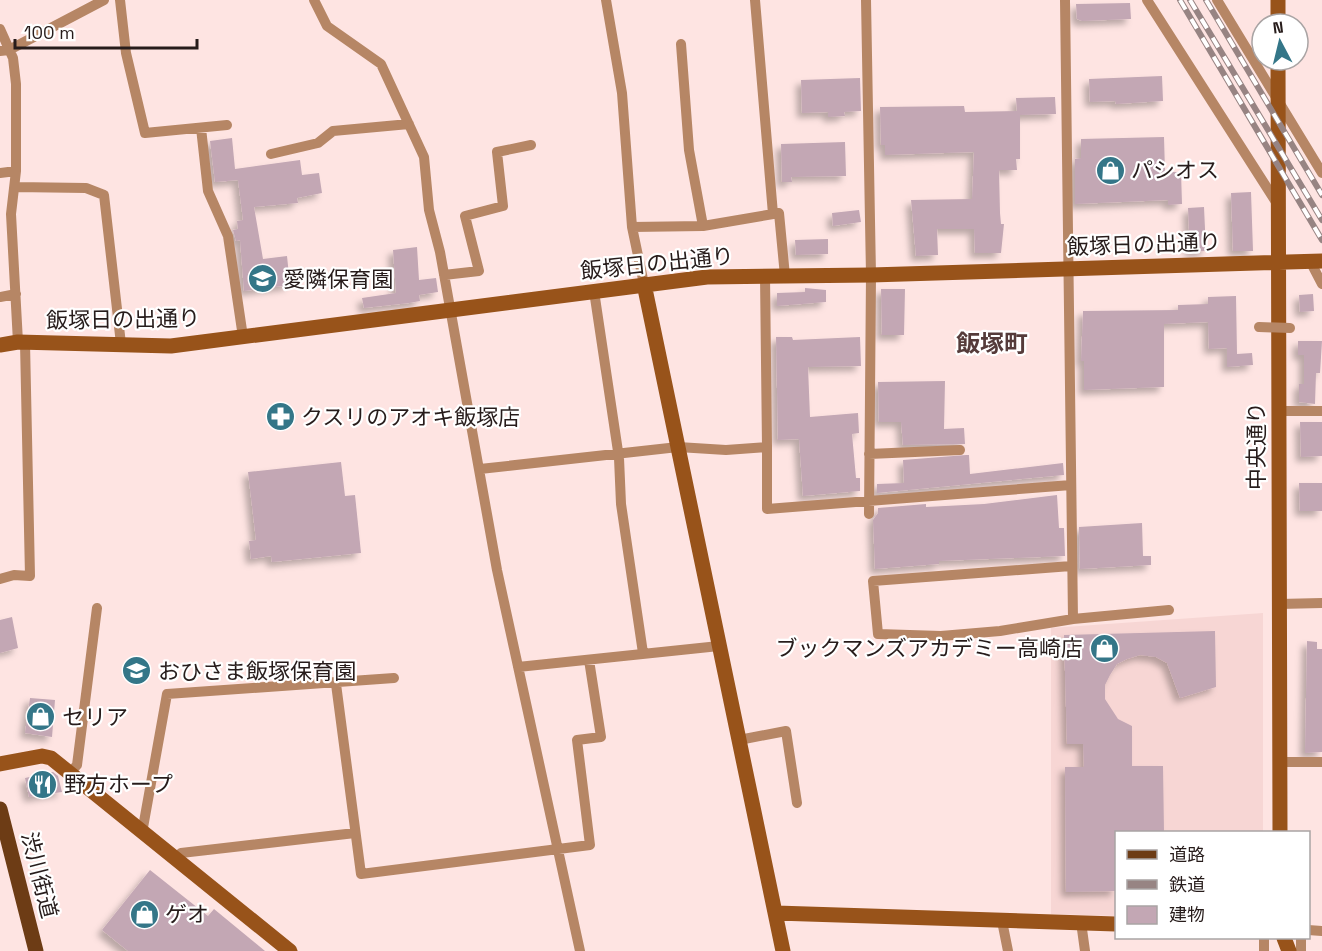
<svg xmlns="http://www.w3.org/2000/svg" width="1322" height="951" viewBox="0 0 1322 951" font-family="'Space Grotesk','Noto Sans JP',sans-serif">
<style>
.built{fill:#f7d6d4}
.building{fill:#c3a7b4;filter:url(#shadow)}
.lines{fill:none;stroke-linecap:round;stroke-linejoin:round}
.street{stroke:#b68665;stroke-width:10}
.secondary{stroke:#98531a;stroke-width:15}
.primary{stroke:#6d3c15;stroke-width:15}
.rail-casing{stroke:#978483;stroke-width:6}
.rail{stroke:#fff;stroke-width:4;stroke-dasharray:11;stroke-linecap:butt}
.street-bridge{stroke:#b68665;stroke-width:10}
.labels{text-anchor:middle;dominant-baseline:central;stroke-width:4.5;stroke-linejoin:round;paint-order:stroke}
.poi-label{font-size:22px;fill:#271c1b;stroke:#fff;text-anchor:start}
.street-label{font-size:22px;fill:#271c1b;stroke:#fff}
.neighbourhood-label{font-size:24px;font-weight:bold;fill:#553b3a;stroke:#fff}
</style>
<defs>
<filter id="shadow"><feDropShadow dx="-5" dy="5" stdDeviation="3" flood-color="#0004"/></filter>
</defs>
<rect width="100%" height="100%" fill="#fee4e2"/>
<path class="built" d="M1263 613V832H1116V916L1051 914V628Z"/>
<path class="building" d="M1130 3 1131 19 1082 21 1077 19 1076 4Z
M1162 76 1163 101 1116 104 1115 101 1090 102 1089 79Z
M860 78 861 111 844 112 845 116 828 117V112L802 113 801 80Z
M1055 97 1056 114 1020 115V159H1016L1017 170H999L1000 213 1001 224H1004L1001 253H975L974 229H937L938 255 916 256 911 200 972 199 974 152 885 155V145H881L880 107 964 106 965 112 1017 111 1016 98Z
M1164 137 1165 172H1181L1182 204 1168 205V200L1075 204V159L1081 158V139Z
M232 138 235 169 300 160 302 175 319 173 322 193 297 198 298 203 254 207 263 259 287 256 290 285 244 291 240 240 236 241 233 230 238 229 237 221 243 220 238 180 215 182 210 141Z
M845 142 846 176 791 177 792 182H782L781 144Z
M1251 192 1253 251H1233L1231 193Z
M1204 207 1206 251 1190 252 1188 208Z
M859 210 861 222 833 226 832 213Z
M828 239V254L796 255 795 240Z
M417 247 419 280 436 278 438 292 419 295 420 301 409 303 364 308 362 298 396 293 393 250Z
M805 288 826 290V302L777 306V293L805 292Z
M881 289H905L904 335H882Z
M1313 294 1314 311 1300 312 1299 295Z
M1236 296 1237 354 1252 353 1253 365 1227 367V348L1209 349 1208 322 1164 324V387L1084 390V361H1081L1083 311 1178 310V305L1208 304V297Z
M776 337H792L793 340 860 337 861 366 808 367 810 417 858 413 859 433 852 434 856 478H860V491L803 496 799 439 778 440Z
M1298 341H1322L1320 373H1316L1315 404 1299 402V384H1304V355H1298Z
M945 381 944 429 964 428 965 444 903 445 901 422H879L878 382Z
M1300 422H1322V456L1301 457Z
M966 455H969L970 474 1063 463 1064 475 877 493V484L904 483 903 460Z
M341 462 345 496 355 495 361 553 272 562 271 556 251 559 249 541 256 540 248 472Z
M1299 483H1322V511H1300Z
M1057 495 1059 528H1064L1065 556 939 561V564L875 569 873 520 878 513V508L926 504V507L984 504Z
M1142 523 1143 556H1151V565L1080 569 1079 527Z
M12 617 18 648 0 653V620Z
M1215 631 1216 687 1180 698 1167 663 1156 657 1140 655 1127 659 1117 664 1110 675 1105 685V699L1118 719 1132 726V766H1163L1164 832H1116V891L1066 892 1065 767H1084L1083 744H1067L1064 635Z
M1307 641 1317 642V649H1322V752L1305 753Z
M30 698 55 700 52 737 25 733Z
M53 772 58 776 62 792 29 797 25 778Z
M150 870 208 916 214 909 265 951H128L102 930Z"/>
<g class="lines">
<path class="street" d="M120 0 126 53 145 133 227 125
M314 0 327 26 381 64 424 157 429 210 440 252 497 570 580 951
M606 0 622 93 632 227 644 284
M755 0 773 214
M866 0 871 275 869 514
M1065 0 1073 619
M1147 0 1278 205
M1217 0 1322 173
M0 29 13 58 16 84V171L11 214 18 342
M681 44 689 150 703 226
M0 51 9 50 104 0
M201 128 208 191 228 236 243 337
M271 154 318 143 333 131 409 124
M0 173 16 171
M15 187 86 188 104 195 121 344
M632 227 703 226 779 213 785 276
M1310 261 1322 284
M444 275 479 271 465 216 503 206 497 152 531 145
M765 276 767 447
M594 291 619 458 621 504 643 653
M0 297 16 294
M1279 411H1322
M869 454 960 450
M480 469 678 447 726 450 767 447V509L1071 485
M1071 566 873 581 878 634 941 636 1000 631 1073 619 1169 610
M0 579 14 575 30 576 25 343
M1279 604 1322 603
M518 667 719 646
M336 684 361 874 590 845 577 740 601 737 589 660
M739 740 786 731 797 803
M1280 762H1322
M70 773 77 765 97 608
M142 833 167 694 394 678
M175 859 181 853 355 833
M1002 921 1008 951
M1081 922 1085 951
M1308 930 1322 931
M1264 938V951
M1301 951V938"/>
<path class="secondary" d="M1278 24V0
M1278 60 1280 832
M644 284 783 951
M0 345 18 342 171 346 707 277 871 275 1322 261
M0 764 42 756 51 758 290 951
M776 913 1116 924
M1284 938 1289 951"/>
<path class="primary" d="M0 809 36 951"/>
<defs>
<path id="rail" d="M1180 0 1322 240
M1190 0 1322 220
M1206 0 1322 195"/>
</defs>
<use href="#rail" class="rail-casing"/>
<use href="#rail" class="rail"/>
<path class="street-bridge" d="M1259 327 1290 328"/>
</g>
<defs>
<symbol id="shop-disc" viewBox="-11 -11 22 22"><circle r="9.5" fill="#347688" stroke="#fff"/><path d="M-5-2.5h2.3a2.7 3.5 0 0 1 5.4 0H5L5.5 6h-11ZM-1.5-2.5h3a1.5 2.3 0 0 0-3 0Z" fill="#fff"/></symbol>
<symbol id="school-disc" viewBox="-11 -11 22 22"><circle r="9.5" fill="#347688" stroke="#fff"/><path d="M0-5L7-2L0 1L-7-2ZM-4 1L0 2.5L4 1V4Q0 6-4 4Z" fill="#fff"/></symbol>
<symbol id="pharmacy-disc" viewBox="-11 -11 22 22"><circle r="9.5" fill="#347688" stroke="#fff"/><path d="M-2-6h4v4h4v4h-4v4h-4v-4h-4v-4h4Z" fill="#fff"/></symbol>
<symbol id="restaurant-disc" viewBox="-11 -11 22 22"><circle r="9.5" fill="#347688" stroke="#fff"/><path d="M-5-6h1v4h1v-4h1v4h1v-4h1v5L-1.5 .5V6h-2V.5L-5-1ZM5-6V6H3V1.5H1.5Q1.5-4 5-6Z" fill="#fff"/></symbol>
</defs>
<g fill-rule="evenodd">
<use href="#shop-disc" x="1094" y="154" width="33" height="33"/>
<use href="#school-disc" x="246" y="262" width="33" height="33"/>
<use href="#pharmacy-disc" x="264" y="400" width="33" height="33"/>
<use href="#shop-disc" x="1088" y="632" width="33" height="33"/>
<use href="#school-disc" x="120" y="654" width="33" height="33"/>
<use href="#shop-disc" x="24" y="700" width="33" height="33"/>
<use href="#restaurant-disc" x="26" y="768" width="33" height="33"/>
<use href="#shop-disc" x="128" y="898" width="33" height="33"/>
</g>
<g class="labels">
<g class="poi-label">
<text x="1131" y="170">パシオス</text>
<text x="283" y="279">愛隣保育園</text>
<text x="301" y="417">クスリのアオキ飯塚店</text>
<text x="1083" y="648" text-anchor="end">ブックマンズアカデミー高崎店</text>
<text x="158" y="671">おひさま飯塚保育園</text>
<text x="62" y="717">セリア</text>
<text x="64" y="784">野方ホープ</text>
<text x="165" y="914">ゲオ</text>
</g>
<g class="street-label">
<text transform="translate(1144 244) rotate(-2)">飯塚日の出通り</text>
<text transform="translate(657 263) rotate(-6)">飯塚日の出通り</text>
<text transform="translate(123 319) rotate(-1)">飯塚日の出通り</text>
<text transform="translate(1256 446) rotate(-90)">中央通り</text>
<text transform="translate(40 875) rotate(76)">渋川街道</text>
</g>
<g class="neighbourhood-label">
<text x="992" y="343">飯塚町</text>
</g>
</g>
<rect x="1115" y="831" width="195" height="108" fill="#ffffff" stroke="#a9a4a4" stroke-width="1.5"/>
<rect x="1127" y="850" width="30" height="9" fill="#6d3c15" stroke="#a9a4a4" stroke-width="1.5"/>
<text x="1169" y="861" font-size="18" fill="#271c1b">道路</text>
<rect x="1127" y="880" width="30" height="9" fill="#978483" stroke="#a9a4a4" stroke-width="1.5"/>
<text x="1169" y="891" font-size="18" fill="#271c1b">鉄道</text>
<rect x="1127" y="906" width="30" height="18" fill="#c3a7b4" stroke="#a9a4a4" stroke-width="1.5"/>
<text x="1169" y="921" font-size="18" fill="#271c1b">建物</text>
<g transform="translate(1280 42) rotate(353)"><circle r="28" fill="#ffffff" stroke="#a9a4a4" stroke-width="1.5"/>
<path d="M0-4.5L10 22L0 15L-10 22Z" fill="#347688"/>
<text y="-9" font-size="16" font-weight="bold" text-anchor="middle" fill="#271c1b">N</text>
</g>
<path d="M15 39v9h182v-9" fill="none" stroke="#271c1b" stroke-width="3"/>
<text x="24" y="39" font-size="18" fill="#271c1b" stroke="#ffffff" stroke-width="4.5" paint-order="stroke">100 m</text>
</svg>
